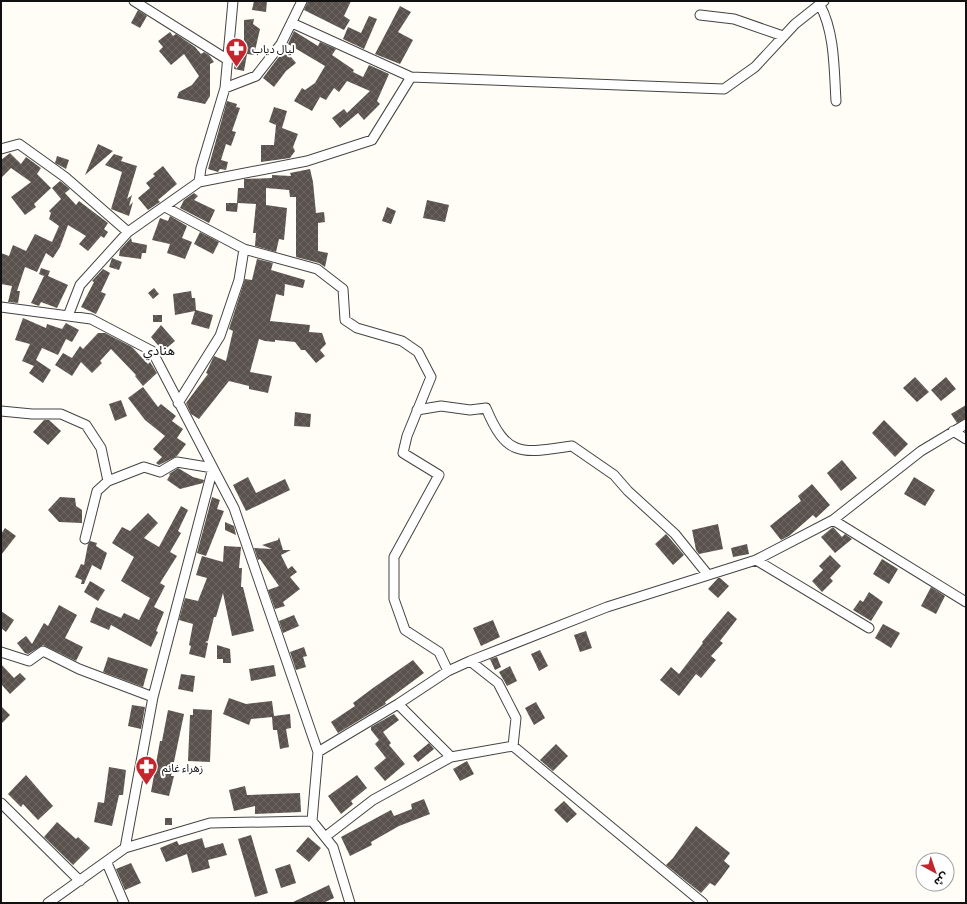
<svg xmlns="http://www.w3.org/2000/svg" width="967" height="904" viewBox="0 0 967 904" font-family="Literata,'Noto Sans Arabic',serif">
<style>
.building{fill:url(#building-cross-hatch)}
.lines{fill:none;stroke-linecap:round;stroke-linejoin:round}
.minor-casing{stroke:#444;stroke-width:11}
.minor{stroke:#fff;stroke-width:9}
.labels{text-anchor:middle;dominant-baseline:central;stroke-width:4;stroke-linejoin:round;paint-order:stroke}
.poi-label{font-size:11px;fill:#111;stroke:#fff;text-anchor:start}
.quarter-label{font-size:13px;fill:#111;stroke:#fff}
</style>
<defs>
<pattern id="building-cross-hatch" width="8" height="8" patternUnits="userSpaceOnUse"><rect width="8" height="8" fill="#5a524d"/><path d="M0 0l8 8M0 8l8-8" fill="none" stroke="#6d6662"/></pattern>
</defs>
<rect width="100%" height="100%" fill="#fffdf5"/>
<path class="building" d="M254 1H267L266 12 252 10Z
M308 1H351L344 16 350 20 344 30 304 10Z
M400 6 411 12 398 32 413 40 400 64 375 54Z
M138 10 147 16 140 28 131 23Z
M369 16 377 19 364 49 343 39 348 27 361 33Z
M254 19 253 24 260 29 254 55 247 54 244 71 234 69 236 54H239L242 42H244V20Z
M294 31 318 46 320 42 336 49 332 55 354 70 353 72 363 77 369 65 389 74 377 101 380 104 364 120 358 113 340 128 332 118 344 109 347 113 370 91 347 81 339 92 334 88 326 100 320 97 312 111 294 101 302 88 305 90 315 83 325 66 288 44Z
M170 32 173 36 176 34 195 47 201 54 204 52 209 55 214 62 210 64V96L205 104 177 98 179 92 192 85 199 76 184 54 171 65 159 51 163 47 158 41Z
M286 51 296 63 286 71 274 87 263 78 278 58Z
M227 101 237 104 236 107 240 108 232 131 236 132 231 146 226 144 221 160 228 162 226 170 220 169 218 172 208 169Z
M274 107 287 111 282 128 298 134 293 147 295 151 290 158 261 162V145H274L276 125 269 122Z
M98 144 113 151 85 175Z
M10 153 21 164 26 157 41 168 37 174 51 188 34 204 36 207 25 215 11 197 31 182 11 168 1 178V160Z
M114 154 123 157 121 161 137 166 127 199 132 195 129 206 133 202 129 216 111 209 122 172 105 165Z
M57 156 69 160 66 169 55 163Z
M163 166 177 184 158 200 160 202 148 210 138 198 150 188 146 183 155 176 153 174Z
M310 169 313 182 316 213 324 212 325 222 318 223V251L328 253 325 267 319 263 296 257V197H290L289 190 266 188V205L287 208 284 240 279 239 276 252 255 246 256 233H253L256 204 238 203 237 212 226 211V203H237L238 188H244V179L272 178V175L291 176 290 173Z
M60 181 70 189 65 193 76 205 79 201 108 223 104 229 108 232 104 238 101 236 88 251 79 244 86 236 68 225 60 247 53 258 46 253 37 272 25 267 17 291H20L18 303 8 302 12 286 1 284V253L9 256 13 245 26 251 35 234 52 242 59 226 49 219 51 213 49 211 61 199 52 188Z
M194 193 198 196 194 200 215 210 209 223 180 208 184 200Z
M427 200 449 205 445 222 423 218Z
M387 207 396 211 391 224 382 221Z
M170 216 187 226 182 238 192 242 185 259 167 253 170 244 152 240 160 218 168 221Z
M200 232 219 242 213 254 194 244Z
M131 238 132 242 147 245 146 253H142L141 259 119 256 120 250Z
M112 258 122 262 119 270 109 267Z
M257 259 273 263 271 270 305 280 303 288 285 284 284 296 276 294 270 321 310 325 309 332 322 333 326 344 320 350 325 356 316 363 305 350H301L295 342 275 340V342L265 341 259 339 250 372 272 376 268 393 249 389V386L229 381 199 419 191 414 186 403 208 374 206 373 214 356 226 361 233 331 229 329 245 279 252 280Z
M41 268 50 271 48 276 68 285 57 308 41 302 39 306 31 303 44 276 39 274Z
M103 269 110 273 101 292 106 294 96 314 81 307 94 282 92 281Z
M154 288 159 294 153 299 148 293Z
M191 291 192 298H195L196 310 213 315 209 329 191 324 195 311 175 315 173 294Z
M153 315H162V322H153Z
M23 318 46 328 47 324 62 329 66 323 79 330 72 342 66 339 58 355 42 348 36 360 51 370 43 383 29 373 34 366 22 361 30 344 15 340Z
M161 325 175 341 163 351 151 337Z
M98 333H105L132 347 148 364 150 362 157 373 143 386 135 376 136 375 111 349 100 361 102 363 92 373 81 362 72 376 55 365 63 353 72 358 80 346 83 349Z
M915 377 929 392 917 402 903 388Z
M946 377 956 389 941 401 931 390Z
M143 387 158 407 161 404 176 416 172 421 183 429 177 438 186 444 177 456 159 465 156 463 162 457 153 449 165 436 145 420 128 398Z
M121 400 127 416 115 421 109 404Z
M966 405V418L957 423 951 414Z
M295 412 311 414 310 427 294 426Z
M44 420H49L61 431 48 445 33 432Z
M884 420 908 444 895 457 872 433Z
M842 460 857 478 841 491 827 473Z
M178 468 193 477 204 480 203 483 180 489 167 480 170 475 169 474Z
M248 477 256 493 285 479 290 490 246 511 233 485Z
M914 477 935 490 925 506 904 494Z
M812 484 830 505 816 518 813 515 789 536 781 540 770 526 801 501 798 496Z
M60 497 75 498 76 506 82 510V523L59 522 48 510Z
M212 497 220 500 217 509 224 511 206 556 197 553Z
M181 506 188 510 178 531 181 533 170 552 177 556 160 583 165 586 154 607 164 612 156 631 158 632 151 647 111 625 109 630 90 622 96 607 121 618 124 613 139 620 150 598 121 581 134 557 112 543 122 527 130 531 148 513 158 523 144 538 159 547Z
M225 522 234 526 236 535 225 530Z
M718 524 723 549 699 554 696 550 692 530Z
M833 527 842 537 845 534 852 539 835 553 821 537Z
M5 528 16 536 1 555V534Z
M666 534 684 555 673 565 655 544Z
M279 537 283 550H291L281 555 288 569 292 566 297 572 290 577 300 589 283 602 285 606 275 609 268 590 279 586 260 559 258 560 254 548 272 549 262 545 278 540Z
M90 541 97 543 96 546 107 553 101 570 92 565 84 584H81L82 580 75 577 81 564 84 565 88 544Z
M747 544 749 554 733 557 731 548Z
M224 546 241 547 239 568H242L241 587H243L254 631 232 636 223 593 216 617H214L208 641 205 642 208 643 205 658 189 654 191 646 189 645 193 624 179 620 185 598 198 601 207 578 196 575 202 556 223 562Z
M830 555 841 566 830 578 833 581 822 592 812 581 823 570 819 566Z
M882 559 898 569 889 584 873 574Z
M718 578H720L729 586 718 598 708 589Z
M90 581 105 590 98 601 84 592Z
M931 587 945 596 936 614 921 606Z
M869 592 883 602 871 621 853 610 860 600 863 602Z
M59 605 77 615 65 638 83 647 76 661 43 645 28 654 25 653 17 643 26 636 32 644 44 623 48 626Z
M1 611 14 620 6 632 1 628Z
M728 611 737 619 720 641 723 643 711 656 716 660 701 678 696 674 679 696 660 680 671 667 679 674 703 643 702 642Z
M294 615 299 626 283 633 279 621Z
M493 620 500 637 481 646 473 628Z
M883 624 900 633 891 648 875 638Z
M586 631 592 648 580 652 574 635Z
M217 645 230 649 231 663H223V659H217Z
M304 647 307 656 303 657 306 667 296 670 290 652Z
M540 650 548 666 539 671 531 654Z
M108 657 148 669 143 687 103 672Z
M497 657 501 667 495 670 490 659Z
M413 660 424 673 385 702 386 704 338 733 331 722 355 706 353 703 373 688Z
M1 664 14 678 20 673 26 679 10 694 1 684Z
M274 665 276 676 251 681 249 669Z
M510 666 517 681 507 686 499 672Z
M181 674 195 676 193 692 178 689Z
M229 698 246 704 272 701 274 716 290 714 291 728 286 729 289 747 280 749 277 730H273L272 717 251 719 249 725 223 714Z
M536 702 545 718 534 725 525 708Z
M132 705 145 707 141 729 128 726Z
M1 706 10 715 1 724Z
M193 709 212 710 210 762 188 761 190 715H193Z
M168 710 184 714 171 776H174L169 796 151 792 160 741H162Z
M394 714 399 720 383 732 391 743 389 745 405 764 385 781 374 768 386 758 375 744 379 740 371 730V727Z
M429 743 434 749 418 762 413 756Z
M556 744 568 756 553 771 540 760Z
M467 761 474 774 460 781 453 769Z
M109 767 126 770 123 795H119L112 826 94 822 98 802 104 803Z
M26 775 53 806 38 820 23 804 21 807 8 794Z
M357 775 367 788 351 801 353 804 341 814 328 796Z
M245 786 247 795 300 793 301 812 255 814V806L234 811 229 790Z
M424 799 430 814 399 826 371 842 372 845 350 856 341 837 391 810 394 816 412 809 411 804Z
M564 801 577 814 567 823 554 810Z
M165 818H172V825H165Z
M57 822 76 839 78 837 90 848 73 865 44 837Z
M696 826 730 853 724 861 730 866 722 877 715 886 710 883 701 893 666 865 673 858Z
M251 835 268 893 255 897 238 839Z
M308 837 321 848 309 862 296 851Z
M202 838 205 848 223 843 227 855 208 860 210 868 192 873 187 854 166 862 160 848 177 841 179 845Z
M131 863 141 883 125 890 116 869Z
M290 864 296 883 281 888 275 869Z
M329 885 334 898 323 903H291Z"/>
<g class="lines">
<defs>
<path id="minor" d="M134 1 228 60
M820 5C835 33 834 70 836 101
M700 15 734 19 783 36
M292 23 411 77
M225 88 256 76 281 44 302 1
M1 149 19 144 65 177 128 232
M199 182 307 161 372 140 411 77 724 89 755 67 795 24 824 1
M165 207 244 249 317 269 343 289 345 320 357 328 402 341 418 352 431 377 407 436 403 453 439 475 394 557V599L405 630 439 652 448 671
M1 307 91 319 152 351 213 468 153 697 125 848 48 903
M68 316 80 285 128 232 199 182 201 168 225 88 233 1
M178 403 220 336 239 280 244 249
M417 410 441 406 470 410 486 408C507 459 523 453 572 446L614 475 628 491 675 534 708 575
M1 411 32 414H61L86 425 101 448 108 481
M953 431 966 439
M833 520 966 602
M85 539 97 491 108 481 144 467 160 472 177 462 213 468 234 508 318 752 312 821 333 847 350 903
M756 560 869 628
M1 652 29 661 43 651 79 669 153 697
M470 661 498 683 516 718 513 746 703 903
M398 704 451 757
M318 752 398 704 448 671 470 661 607 607 756 560 833 520 921 451 966 424
M1 803 80 881
M325 837 373 800 451 757 513 746
M125 848 210 823 312 821
M107 863 124 903"/>
</defs>
<use href="#minor" class="minor-casing"/>
<use href="#minor" class="minor"/>
</g>
<defs>
<symbol id="pharmacy-pin" viewBox="-11 -11 22 30"><path d="M0 17L-7.5 6A9.5 9.5 0 1 1 7.5 6Z" fill="#c4262e" stroke="#fff"/><path d="M-2-6h4v4h4v4h-4v4h-4v-4h-4v-4h4Z" fill="#fff"/></symbol>
</defs>
<g fill-rule="evenodd">
<use href="#pharmacy-pin" x="224" y="36" width="25" height="34"/>
<use href="#pharmacy-pin" x="134" y="754" width="25" height="34"/>
</g>
<g class="labels">
<g class="poi-label">
<text x="252" y="48">ليال دياب</text>
<text x="162" y="767">زهراء غانم</text>
</g>
<g class="quarter-label">
<text x="159" y="349">هنادي</text>
</g>
</g>
<rect width="967" height="904" fill="none" stroke="#111111" stroke-width="4"/>
<g transform="translate(935 872) rotate(140)"><circle r="19" fill="#ffffff" stroke="#a0a0a0"/>
<path d="M0-3L7 15L0 10L-7 15Z" fill="#c4262e"/>
<text y="-6" font-size="11" font-weight="bold" text-anchor="middle" fill="#111111">ش</text>
</g>
</svg>
